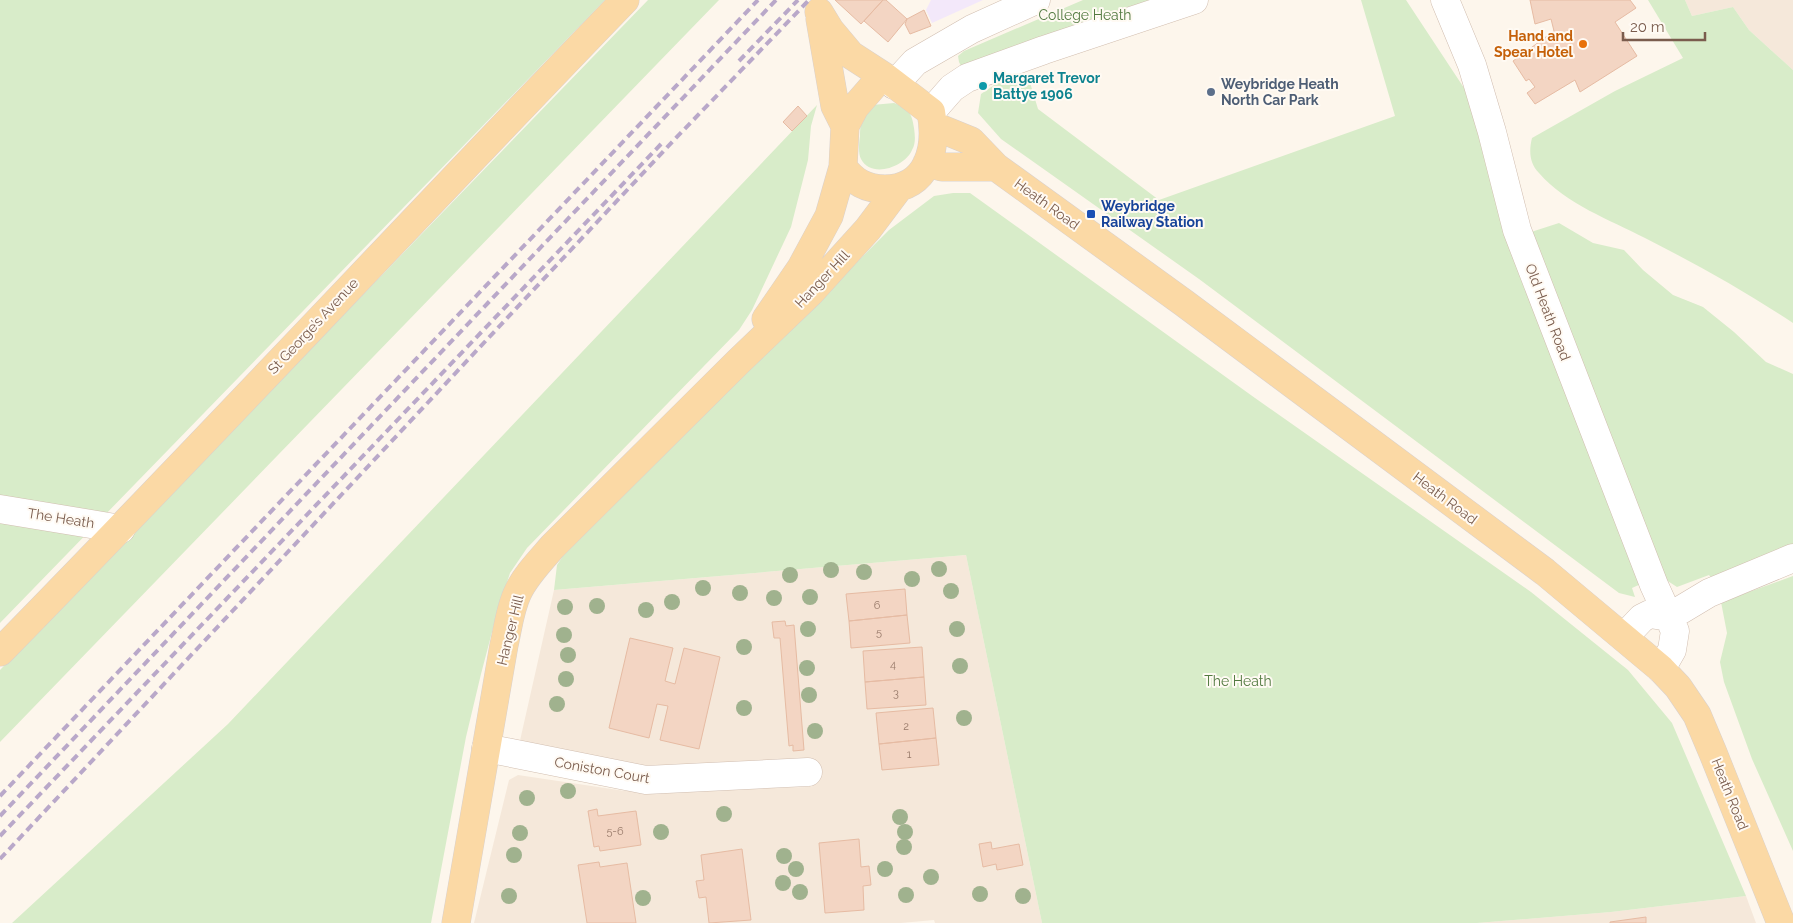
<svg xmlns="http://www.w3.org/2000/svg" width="1793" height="923" viewBox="0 0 1793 923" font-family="Raleway,sans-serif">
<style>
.residential{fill:#f5e8da}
.education{fill:#f3e8fa}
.green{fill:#d8ecc9}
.building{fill:#f3d5c3;stroke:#e6bba3}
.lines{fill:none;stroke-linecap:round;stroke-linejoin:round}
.minor-casing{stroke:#d1beb0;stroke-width:29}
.major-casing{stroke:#dad1cd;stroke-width:29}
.minor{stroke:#fff;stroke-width:28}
.major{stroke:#fbd9a5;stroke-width:28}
.rail{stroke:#b9a8c9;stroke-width:4;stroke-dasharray:8 5;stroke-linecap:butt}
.tree{fill:#a0b28e}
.food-dot{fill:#e8710a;stroke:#fffaf3;stroke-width:2}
.culture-dot{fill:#0f9aa8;stroke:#fffaf3;stroke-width:2}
.service-dot{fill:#5c6f8a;stroke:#fffaf3;stroke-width:2}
.transit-dot{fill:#1a4fb4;stroke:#fffaf3;stroke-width:2}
.labels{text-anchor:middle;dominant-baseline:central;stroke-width:4;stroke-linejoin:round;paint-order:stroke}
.number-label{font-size:11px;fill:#987a6a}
.park-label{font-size:14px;fill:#537a41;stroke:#fffaf3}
.food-label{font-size:14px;font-weight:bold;fill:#c56008;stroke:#fffaf3;text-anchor:end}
.culture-label{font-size:14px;font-weight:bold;fill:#0d838f;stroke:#fffaf3;text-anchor:start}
.service-label{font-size:14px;font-weight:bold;fill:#4e5e75;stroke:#fffaf3;text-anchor:start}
.street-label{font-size:14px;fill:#7a5c4d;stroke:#fffaf3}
.transit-label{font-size:14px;font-weight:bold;fill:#164399;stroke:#fffaf3;text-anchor:start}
</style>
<rect width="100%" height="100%" fill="#fdf6ec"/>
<path class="residential" d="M1685 0H1793V70L1749 30 1733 7 1692 16Z
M966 555 1042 923H935L934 920 901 923H474L509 780 518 775 625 791 809 787 808 761 707 767 640 765 519 745 554 590Z
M1746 896 1756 923H1477L1611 912Z"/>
<path class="education" d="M931 0H983L932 23 926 10Z"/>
<path class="green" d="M0 0H605L0 623Z
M648 0H719L0 742V670Z
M1083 0H1173L962 68 959 62 958 56 964 51Z
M1361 0H1406L1468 94 1643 583 1632 588 1635 597 1619 593 1199 279 1001 139 978 113 981 94 1000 81 1028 76 1038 109 1159 200 1395 116Z
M1648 0H1685L1692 16 1733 7 1749 30 1793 70V323C1745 291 1696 264 1645 238 1610 220 1566 204 1539 173 1529 163 1529 150 1532 138L1615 91 1683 58Z
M894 103C908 108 912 113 914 128 915 136 916 143 912 150 905 167 871 179 861 159 858 153 859 143 860 136 860 131 860 126 862 121 865 116 869 110 872 105Z
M817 105 811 126 808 160 791 227 752 310 739 330 527 548 510 573 497 613 481 674 466 737 431 923H12L228 724Z
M953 193H970L1255 398 1531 592 1628 670 1672 723 1746 896 1611 912 1477 923H1042L966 555 554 590 557 565 563 556 889 230 934 196Z
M1559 223 1593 243 1624 250 1643 270 1673 295 1703 307 1734 332 1766 362 1793 374V552L1713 580 1709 575 1677 587 1660 576 1528 233Z
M1793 576V851L1752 759 1724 682 1720 662 1727 633 1721 602Z"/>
<path class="building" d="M835 0H883L861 24Z
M883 0H886L907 19 888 42 864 21Z
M1530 0H1630L1636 8 1615 22 1637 56 1580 92 1575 80 1535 104 1527 93 1535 87 1529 79 1526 81 1513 61 1554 31 1551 19 1535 24Z
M924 10 931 26 910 34 905 24 907 19Z
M798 106 807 116 792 131 783 122Z
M905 589 907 615 849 621 846 594Z
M907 615 910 643 851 648 849 621Z
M785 621 786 626 794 625 804 750 793 751V745L789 746 780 638H774L772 622Z
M630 638 673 648 665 681 675 684 684 648 720 657 699 749 660 740 668 706 657 704 649 738 609 728Z
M922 647 924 677 865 682 863 651Z
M924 677 926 705 867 709 865 682Z
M933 708 936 738 879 744 876 713Z
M936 738 939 765 882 770 879 744Z
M597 809 598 816 636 811 641 845 600 851 599 846 594 847 588 811Z
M859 839 861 867 869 866 871 885 863 886 864 910 825 913 819 843Z
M991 842 992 849 1019 844 1023 865 997 870 996 864 983 867 979 844Z
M742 849 751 920 709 923 706 897 699 898 696 881 704 880 701 855Z
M599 862 600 867 627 863 636 923H587L578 865Z
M1646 917V923H1610V922Z"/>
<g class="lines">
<defs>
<path id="minor" d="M1445 0 1472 65 1492 132 1517 230 1654 585 1675 631 1672 650 1661 669
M894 85 915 62 972 29 1036 0
M931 112 952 88 967 78 1044 50 1194 0
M0 509 121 529
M1669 617 1709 593 1793 558
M1624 637 1642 618 1650 614 1669 617
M486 748 646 780 808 772"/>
<path id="major" d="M819 12 830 30 851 55 885 77 931 112C938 148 928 189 885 189 866 189 854 182 843 167
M820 19 835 106 845 126
M934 126 971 141 996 167 1184 303 1545 572 1661 669 1678 687 1697 715 1713 753 1781 923
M927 163 942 167H996
M766 319 801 268 829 216 843 167 845 126 855 107 875 84 885 77
M0 652C211 437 416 216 625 0
M456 923 504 645C508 628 510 608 518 592 526 575 541 560 553 546L738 362 810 293 868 229 898 189"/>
</defs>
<use href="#minor" class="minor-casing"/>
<use href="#major" class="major-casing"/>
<use href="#minor" class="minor"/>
<use href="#major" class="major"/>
<path class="rail" d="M739 61 798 0
M0 796 758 0
M0 816 776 0
M0 836 662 143
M0 859 674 140 809 0"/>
</g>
<g class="tree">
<circle cx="939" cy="569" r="8"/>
<circle cx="831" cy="570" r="8"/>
<circle cx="864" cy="572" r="8"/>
<circle cx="790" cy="575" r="8"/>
<circle cx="912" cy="579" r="8"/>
<circle cx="703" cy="588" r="8"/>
<circle cx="951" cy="591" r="8"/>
<circle cx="740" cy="593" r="8"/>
<circle cx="810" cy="597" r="8"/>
<circle cx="774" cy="598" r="8"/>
<circle cx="672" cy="602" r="8"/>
<circle cx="597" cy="606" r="8"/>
<circle cx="565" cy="607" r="8"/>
<circle cx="646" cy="610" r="8"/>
<circle cx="808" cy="629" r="8"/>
<circle cx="957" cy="629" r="8"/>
<circle cx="564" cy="635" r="8"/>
<circle cx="744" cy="647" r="8"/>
<circle cx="568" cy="655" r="8"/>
<circle cx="960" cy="666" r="8"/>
<circle cx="807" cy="668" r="8"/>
<circle cx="566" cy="679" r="8"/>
<circle cx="809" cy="695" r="8"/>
<circle cx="557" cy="704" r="8"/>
<circle cx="744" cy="708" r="8"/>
<circle cx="964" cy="718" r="8"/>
<circle cx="815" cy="731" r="8"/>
<circle cx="568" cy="791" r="8"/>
<circle cx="527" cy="798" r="8"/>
<circle cx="724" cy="814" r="8"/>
<circle cx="900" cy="817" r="8"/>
<circle cx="661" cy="832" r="8"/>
<circle cx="905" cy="832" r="8"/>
<circle cx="520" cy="833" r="8"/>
<circle cx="904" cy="847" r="8"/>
<circle cx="514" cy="855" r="8"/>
<circle cx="784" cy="856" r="8"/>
<circle cx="796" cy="869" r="8"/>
<circle cx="885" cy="869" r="8"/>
<circle cx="931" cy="877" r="8"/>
<circle cx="783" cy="883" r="8"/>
<circle cx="800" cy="892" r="8"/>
<circle cx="980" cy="894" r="8"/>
<circle cx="906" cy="895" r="8"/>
<circle cx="509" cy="896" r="8"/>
<circle cx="1023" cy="896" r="8"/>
<circle cx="643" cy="898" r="8"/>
</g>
<circle class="food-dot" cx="1583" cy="44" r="5"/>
<circle class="culture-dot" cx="983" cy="86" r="5"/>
<circle class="service-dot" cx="1211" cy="92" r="5"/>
<rect class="transit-dot" x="1086" y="209" width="10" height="10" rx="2.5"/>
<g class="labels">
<g class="number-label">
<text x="877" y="605">6</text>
<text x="879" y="632">5</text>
<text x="893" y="664">4</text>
<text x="896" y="693">3</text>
<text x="906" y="726">2</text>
<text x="909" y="754">1</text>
<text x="615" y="831">5-6</text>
</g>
<g class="park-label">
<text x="1085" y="15">College Heath</text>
<text x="1238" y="681">The Heath</text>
</g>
<g class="food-label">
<text x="1573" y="36">Hand and<tspan x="1573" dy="16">Spear Hotel</tspan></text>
</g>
<g class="culture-label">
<text x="993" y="78">Margaret Trevor<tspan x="993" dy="16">Battye 1906</tspan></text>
</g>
<g class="service-label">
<text x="1221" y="84">Weybridge Heath<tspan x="1221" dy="16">North Car Park</tspan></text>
</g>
<g class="street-label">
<text transform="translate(1047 204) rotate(36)">Heath Road</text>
<text transform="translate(822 279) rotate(-47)">Hanger Hill</text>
<text transform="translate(1548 312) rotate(69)">Old Heath Road</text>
<text transform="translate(313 326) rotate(-47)">St George’s Avenue</text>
<text transform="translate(1445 498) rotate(37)">Heath Road</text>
<text transform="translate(61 518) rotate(9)">The Heath</text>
<text transform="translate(510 630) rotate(-76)">Hanger Hill</text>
<text transform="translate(602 770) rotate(10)">Coniston Court</text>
<text transform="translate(1730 794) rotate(68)">Heath Road</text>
</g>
<g class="transit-label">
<text x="1101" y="206">Weybridge<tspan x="1101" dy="16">Railway Station</tspan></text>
</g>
</g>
<path d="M1623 32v8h82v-8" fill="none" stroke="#7a5c4d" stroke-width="2.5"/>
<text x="1630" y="32" font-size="15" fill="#7a5c4d" stroke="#fffaf3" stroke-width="4" paint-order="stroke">20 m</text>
</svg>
